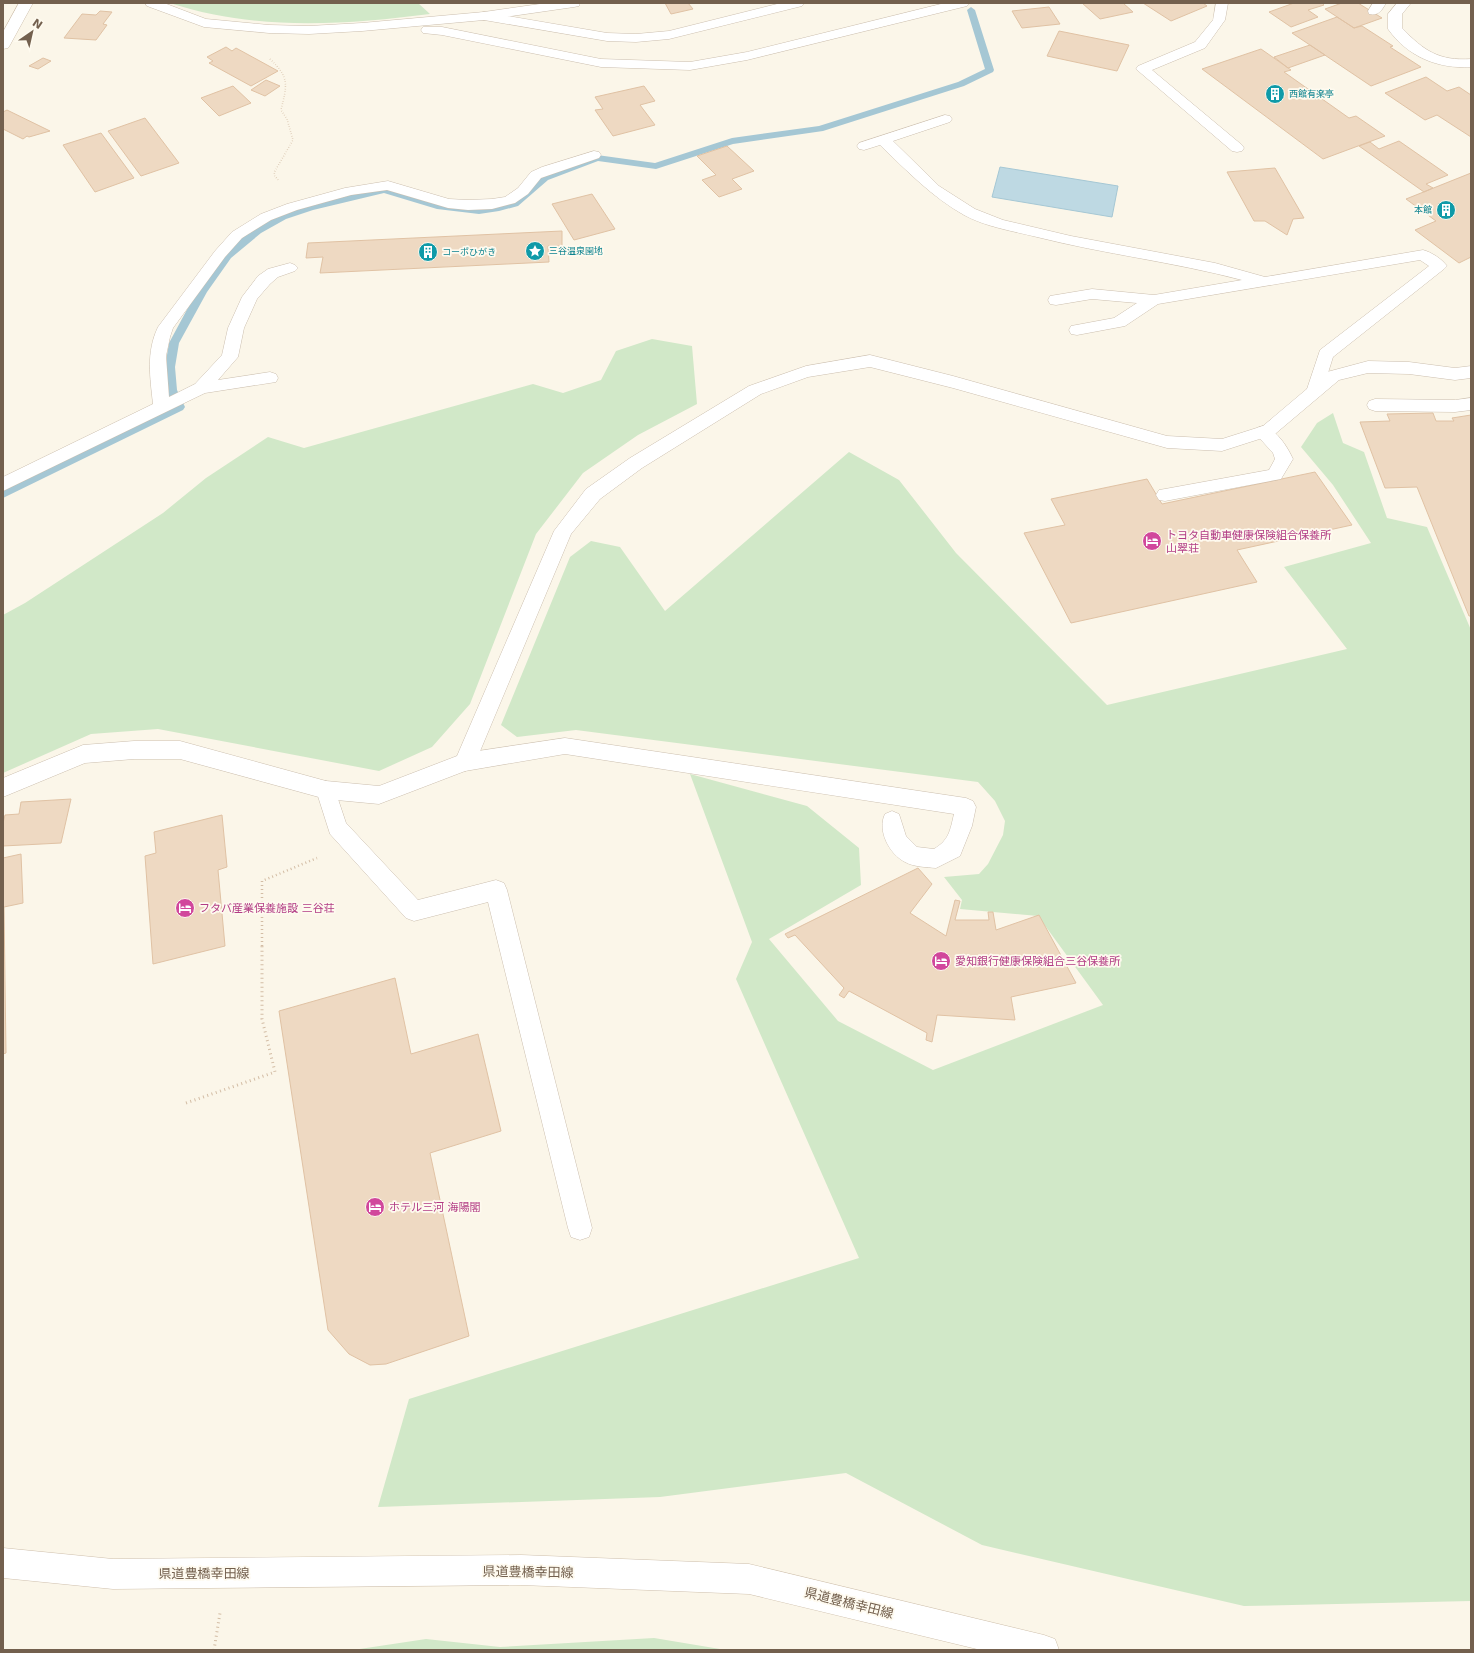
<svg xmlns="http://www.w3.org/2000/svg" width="1474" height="1653" viewBox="0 0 1474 1653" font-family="'DejaVu Sans','Noto Sans JP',sans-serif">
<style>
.green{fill:#d1e8c8}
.water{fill:#bed9e3;stroke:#a5c7d4}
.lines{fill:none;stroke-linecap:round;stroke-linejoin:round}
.stream{fill:#a5c7d4;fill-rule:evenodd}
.building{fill:#eed9c2;stroke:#e0c2a4}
.lane-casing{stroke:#ccbfaf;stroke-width:1}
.street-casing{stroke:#ccbfaf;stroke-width:1}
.secondary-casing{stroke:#cfc0ad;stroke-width:1}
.path-far2{stroke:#d3bda5;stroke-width:1.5;stroke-dasharray:0.5 2;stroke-linecap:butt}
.path-far1{stroke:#d3bda5;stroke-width:2.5;stroke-dasharray:1 3;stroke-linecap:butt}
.path{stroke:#d3bda5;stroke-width:3;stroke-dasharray:1 3.5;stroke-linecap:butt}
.lane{fill:#fff;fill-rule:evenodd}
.street{fill:#fff;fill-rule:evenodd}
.secondary{fill:#fff;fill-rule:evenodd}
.labels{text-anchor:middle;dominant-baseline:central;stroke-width:3.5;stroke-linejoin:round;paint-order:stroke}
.far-culture-label{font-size:9px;fill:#0d838f;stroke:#fefaef;text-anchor:start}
.hotel-label{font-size:11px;fill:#b23c85;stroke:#fefaef;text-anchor:start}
.near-street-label{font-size:13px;fill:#73604e;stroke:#fefaef}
</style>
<rect width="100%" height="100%" fill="#fbf6e9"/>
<path class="green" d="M170 3H418L430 14C344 25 254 31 170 3Z
M652 339 692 346 697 404 638 435 583 473 536 534 470 704 432 747 379 771 158 729 91 734 3 773V615L25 603 163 513 206 478 268 437 304 448 533 384 563 393 601 380 616 351Z
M1333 413 1343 443 1364 452 1387 518 1427 527 1471 630V1601L1244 1606 982 1545 846 1473 660 1497 378 1507 409 1399 859 1258 736 979 752 942 690 774 807 806 859 848 861 885 769 939 838 1021 933 1070 1103 1005 1038 916 960 909 962 900 944 877 979 874 988 864 1003 835 1005 821 995 801 978 782 576 730 517 737 501 725 570 557 591 541 620 547 665 611 849 452 899 480 956 553 1107 705 1347 649 1284 567 1371 543 1333 485 1301 447 1317 423Z
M654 1638 726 1650H353L426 1639 500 1647Z"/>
<path class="water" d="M1000 167 1118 186 1112 217 992 197Z"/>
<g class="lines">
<path class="stream" d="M971 7 975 10 994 70 993 72 964 86 823 131 733 144 656 169 598 161 548 180 518 206 499 211 479 214 437 209 384 193 313 210 286 219 261 233 231 258 207 292 179 343 175 367 177 390 185 407 183 410 3 498V489L173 405 165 390V367L169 343 197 291 223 254 253 229 278 215 306 206 384 187 408 193 438 203 479 208 499 205 512 202 542 176 594 156 597 155 655 163 732 138 819 126 958 82 985 69 967 10Z"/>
</g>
<path class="building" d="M665 3H688L693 9 671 14Z
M1082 3H1123L1133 12 1100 19Z
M1143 3H1203L1207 6 1171 21Z
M1294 3H1322L1324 5 1308 10 1318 17 1291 27 1269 12Z
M1342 3H1358L1382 18 1354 28 1325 9Z
M1049 7 1060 24 1022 28 1012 11Z
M100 11 112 12 103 24 107 25 96 40 64 38 82 14 96 15Z
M1337 17 1354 28 1362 26 1393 46 1390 47 1421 67 1371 86 1292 33Z
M1059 31 1129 45 1117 71 1047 56Z
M1310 45 1325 55 1288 68 1274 57Z
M226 47 232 51 236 48 278 71 251 86 209 63 213 61 207 57Z
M1261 49 1291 70 1284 72 1349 118 1356 116 1385 136 1323 159 1202 69Z
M43 58 51 61 38 69 29 66Z
M1426 77 1447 91 1459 87 1471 95V137L1437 115 1425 120 1385 93Z
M266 80 280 86 265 96 251 90Z
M233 86 251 103 219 116 201 98Z
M644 86 655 101 640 105 655 125 613 136 595 110 603 109 595 97Z
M7 110 50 131 29 137 27 136 23 139 3 129V112Z
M145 118 179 163 141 176 108 131Z
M101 133 134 178 95 192 63 145Z
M1399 141 1448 175 1426 184 1433 188 1424 192 1359 146 1370 142 1379 149Z
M727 146 754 171 732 179 742 189 719 197 702 180 716 175 697 156Z
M1275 168 1304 218 1293 219 1287 235 1265 221H1254L1227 172Z
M1471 173V257L1459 263 1415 230 1436 221 1406 199Z
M592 194 615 229 574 240 552 204Z
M562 231V246H548L549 262 320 273 323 257 306 258 308 243Z
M1433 413 1436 421H1454L1452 418 1471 415V616H1469L1417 487 1385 488 1360 422 1390 421 1387 414Z
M1315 472 1352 525 1237 550 1257 582 1071 623 1024 533 1065 525 1051 499 1147 479 1162 504Z
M71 799 61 843 3 846V823L5 815 19 814 21 802Z
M222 815 227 867 218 870 225 946 153 964 145 856 156 853 154 832Z
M21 854 23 903 4 907 6 1053 3 1054V858Z
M918 868 932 884 910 913 946 936 955 900 960 901 955 920H989L988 912H993L996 930 1039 915 1076 983 1011 997 1015 1020 937 1015 932 1042 926 1040 927 1033 849 991 844 998 839 995 844 988 795 935 788 938 785 934Z
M395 978 411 1054 478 1034 501 1131 430 1153 469 1336 386 1364 370 1365 349 1354 328 1330 279 1011Z"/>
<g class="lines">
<defs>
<path id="lane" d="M547 3H580L579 6 574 7 484 20 479 19 478 16 479 13 484 12Z
M1216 3H1228L1225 20 1205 48 1152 70 1242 145 1244 148 1242 151 1237 152 1232 151 1136 69 1138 66 1195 42 1213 20Z
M1373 3H1386C1382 10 1379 16 1369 14L1368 11Z
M945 115 950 116 952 119 950 122 893 141 939 186 975 209 1003 220 1071 236 1215 263 1265 277 1423 250C1431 252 1442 259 1447 266L1444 269 1333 357 1322 392 1320 396 1314 398 1308 396 1306 392 1320 350 1429 266 1420 260 1158 304 1125 326 1077 335 1071 334 1069 330 1071 326 1114 318 1137 303 1092 299 1056 305 1050 304 1048 300 1050 296 1092 289 1154 295 1242 280C1174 262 1104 254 1037 237 1013 231 986 227 964 215 932 197 907 171 880 145L864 150 859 149 857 146 859 143Z
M594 151 599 152 601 155 599 158 541 178 528 194 515 203 492 209 468 210 448 208 387 190 351 195 297 210 271 220 242 238 225 257 173 328 170 337 166 356 169 397 195 384 222 355 228 328 242 297 258 276 268 269 290 263 295 265 298 268 295 271 278 277 270 284 257 299 244 328 238 357 218 380 270 372 276 374 278 378 276 382 205 393 3 491V477L153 404C150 377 146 352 158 327L215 251 232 232 261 214 287 204 345 188 388 181 449 199 468 200 492 199 505 197 518 188 531 172 542 167Z
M1471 398V410L1455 412 1375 411 1369 409 1367 405 1369 401 1375 399 1455 400Z
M1263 426C1277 430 1287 446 1293 459L1281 479 1165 501 1159 500 1156 495 1159 490 1165 489 1269 470 1275 459 1273 453 1254 432 1257 428Z
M565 738 966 798 973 801 976 807 972 826 960 856 936 868C926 867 914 867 905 862 889 854 877 830 885 814L892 811 899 814 906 836 917 847 934 849C949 840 950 831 954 814L565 754 465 771 458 768 455 762 458 756 465 753Z
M326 781 333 784 346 823 418 900 496 880 504 883 507 890 592 1228 589 1237 580 1240 571 1237 568 1228 488 902 414 921 406 918 330 834 316 790 319 784Z"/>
<path id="street" d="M145 3H164L206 19 269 25 309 26 362 23 484 12 607 33 636 34 669 31 781 3H804L802 6 669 39 636 42 607 41 484 20 362 31 309 34 269 33 204 27 147 6Z
M945 3H969L967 6 747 60 690 70 601 67 442 35 423 33 421 30 423 27H442L601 59 690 62 747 52Z
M1397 3H1411L1402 14V28C1424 51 1439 61 1471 59V67C1438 69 1408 57 1388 29V14Z
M870 355 953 376 1167 436 1222 439 1263 426 1327 372 1368 361 1409 362 1455 368 1471 366V378L1455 380 1409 374 1368 373 1339 380 1275 434 1222 451 1167 448 953 388 870 367 808 377 761 394 642 468 600 499 571 534 473 768 379 804 326 799 180 759H134L85 763 3 797V778L83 745 134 741H180L326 781 379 786 457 756 554 531 586 489 630 458 749 386 806 366Z"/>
<path id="secondary" d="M19 3H33L10 45 8 48 3 49V32Z
M3 1548 113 1559 521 1555 749 1564 1044 1635 1055 1639 1059 1650H981L749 1594 521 1585 113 1589 3 1578Z"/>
</defs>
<use href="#lane" class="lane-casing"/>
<use href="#street" class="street-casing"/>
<use href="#secondary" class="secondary-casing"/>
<path class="path-far2" d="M270 59C290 78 287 85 281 110L287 119 293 140 275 171 274 175 279 181"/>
<path class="path-far1" d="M262 946V881L317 858"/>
<path class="path" d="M186 1103 275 1072 262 1019V945
M214 1650 220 1613"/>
<use href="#lane" class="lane"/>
<use href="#street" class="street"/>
<use href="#secondary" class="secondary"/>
</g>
<defs>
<symbol id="building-disc" viewBox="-11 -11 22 22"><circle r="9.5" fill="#0f9aa8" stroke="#fefaef"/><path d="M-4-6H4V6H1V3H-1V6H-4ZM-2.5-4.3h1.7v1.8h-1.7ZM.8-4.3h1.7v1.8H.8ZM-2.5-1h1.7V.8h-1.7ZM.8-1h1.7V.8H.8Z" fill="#fff"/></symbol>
<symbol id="sight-disc" viewBox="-11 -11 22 22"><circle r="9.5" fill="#0f9aa8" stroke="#fefaef"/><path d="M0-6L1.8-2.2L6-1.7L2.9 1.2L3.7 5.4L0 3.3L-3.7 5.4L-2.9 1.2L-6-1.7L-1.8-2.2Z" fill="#fff"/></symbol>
<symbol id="hotel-disc" viewBox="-11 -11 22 22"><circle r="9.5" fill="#d1479c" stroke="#fefaef"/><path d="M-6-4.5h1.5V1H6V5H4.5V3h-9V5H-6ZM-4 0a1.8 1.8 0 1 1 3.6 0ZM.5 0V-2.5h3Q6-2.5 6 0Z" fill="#fff"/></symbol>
</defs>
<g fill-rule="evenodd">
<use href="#building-disc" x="1264" y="83" width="22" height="22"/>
<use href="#building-disc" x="1435" y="199" width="22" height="22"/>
<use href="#sight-disc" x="524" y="240" width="22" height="22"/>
<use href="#building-disc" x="417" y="241" width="22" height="22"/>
<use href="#hotel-disc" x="1141" y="530" width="22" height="22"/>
<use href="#hotel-disc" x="174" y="897" width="22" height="22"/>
<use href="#hotel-disc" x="930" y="950" width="22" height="22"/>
<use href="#hotel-disc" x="364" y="1196" width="22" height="22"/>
</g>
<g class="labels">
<g class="far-culture-label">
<text x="1289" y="94">西館有楽亭</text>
<text x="1432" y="210" text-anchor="end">本館</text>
<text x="549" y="251">三谷温泉園地</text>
<text x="442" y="252">コーポひがき</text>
</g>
<g class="hotel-label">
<text x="1166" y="535">トヨタ自動車健康保険組合保養所<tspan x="1166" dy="13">山翠荘</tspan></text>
<text x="199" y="908">フタバ産業保養施設 三谷荘</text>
<text x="955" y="961">愛知銀行健康保険組合三谷保養所</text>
<text x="389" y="1207">ホテル三河 海陽閣</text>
</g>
<g class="near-street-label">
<text transform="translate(528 1572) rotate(1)">県道豊橋幸田線</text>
<text x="204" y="1573">県道豊橋幸田線</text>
<text transform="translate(849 1603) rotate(14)">県道豊橋幸田線</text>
</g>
</g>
<rect width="1474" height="1653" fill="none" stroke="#73604e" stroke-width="8"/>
<g transform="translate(32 32) rotate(34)" stroke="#fefaef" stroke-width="3" paint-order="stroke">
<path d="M0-3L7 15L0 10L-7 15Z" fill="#73604e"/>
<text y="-6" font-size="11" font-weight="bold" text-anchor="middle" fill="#73604e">N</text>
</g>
</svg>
